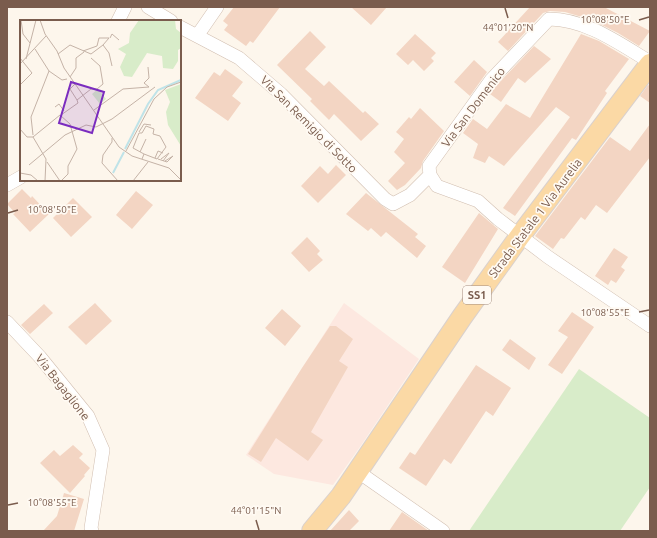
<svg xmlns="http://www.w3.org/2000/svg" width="657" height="538" viewBox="0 0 657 538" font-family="Ubuntu,sans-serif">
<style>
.commercial{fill:#fde8e0}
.green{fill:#d8ecc9}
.building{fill:#f3d5c3}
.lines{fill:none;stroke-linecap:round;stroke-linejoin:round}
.minor-casing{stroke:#d1beb0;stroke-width:14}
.primary-casing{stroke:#dad1cd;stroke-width:22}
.minor{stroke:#fff;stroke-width:13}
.primary{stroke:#fbd9a5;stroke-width:20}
.ticks{fill:none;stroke:#7a5c4d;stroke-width:1.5}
.labels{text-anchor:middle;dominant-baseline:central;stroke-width:3.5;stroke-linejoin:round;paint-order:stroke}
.shield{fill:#fffaf3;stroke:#a28b7f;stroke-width:1}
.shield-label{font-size:11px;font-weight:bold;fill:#7a5c4d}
.street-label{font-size:12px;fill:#7a5c4d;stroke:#fffaf3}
.inset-river{fill:none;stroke:#bfe3e8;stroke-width:2}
.inset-road{fill:none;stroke:#c5b3a7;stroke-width:1}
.view{fill:#7b2cbf;fill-opacity:0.15;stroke:#7b2cbf;stroke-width:2}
.inset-edge{fill:none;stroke:#7a5c4d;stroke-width:2}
.ticks-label{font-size:10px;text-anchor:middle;fill:#7a5c4d;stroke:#fffaf3;stroke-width:3.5;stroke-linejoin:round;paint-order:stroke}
</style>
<rect width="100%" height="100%" fill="#fdf6ec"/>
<path class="commercial" d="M344 303 419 359 362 444 333 485 274 474 246 455Z"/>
<path class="green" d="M579 369 650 418V487L620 531H469Z"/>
<path class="building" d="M234 7H280L253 43 250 41 246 46 224 30 228 25 223 21Z
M351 7H387L371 25Z
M530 7H604L650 31 639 46 618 33 592 20 565 12 550 11 543 13 508 51 498 42Z
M310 31 326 47 305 69 324 86 329 81 363 113 365 111 379 124 361 141 334 114 329 120 310 101 312 99 277 65Z
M415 34 436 53 431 58 434 61 424 71 413 60 408 65 396 54Z
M581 34 599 41 629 59 605 91 607 93 576 140 572 138 515 216 503 208 570 117 556 107 504 166 489 156 485 163 473 158 478 144 463 133 473 119 487 129 506 104 530 118Z
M534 46 551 59 525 83 518 78 501 102 490 94 497 85Z
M474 60 487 72 470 96 454 82Z
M225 69 243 82 232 96 241 103 228 121 195 98 214 72 220 76Z
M648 85 650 86V103L640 96Z
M420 108 444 131 423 161 421 168 405 185 397 190 388 181 405 163 394 152 404 139 396 132 409 117 411 119Z
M650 124V157L607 213 596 205 585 220 581 217 564 239 561 238 553 249 535 236 610 137 630 151Z
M336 165 346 175 318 203 301 186 320 166 328 174Z
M22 189 31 198 32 196 49 214 30 232 13 214 15 213 7 204Z
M136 191 153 205 132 229 116 215Z
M366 193 418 234 415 237 426 246 417 258 386 232 381 237 371 228 368 231 346 214Z
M73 198 92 217 71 237 53 218Z
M479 213 498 229 465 283 442 267Z
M307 237 320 251 317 254 323 260 309 272 291 253Z
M614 248 628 257 621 267 625 270 616 283 611 280 608 285 595 276Z
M95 303 112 321 86 345 68 327Z
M44 304 53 313 30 334 21 325Z
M282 309 301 326 285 346 265 328Z
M572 312 594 327 562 374 548 365 568 337 558 331Z
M330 326H336L353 339 339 361 348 367 311 432 323 440 308 461 276 438 261 462 248 454 302 368Z
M510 339 536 358 529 370 502 350Z
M476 365 511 388 493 416 486 411 451 464 444 459 426 486 399 468 410 452 415 455Z
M73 445 83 454 79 458 90 468 84 475 85 476 70 493 40 463 54 450 60 456Z
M64 493 84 499 74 531H43L57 516Z
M349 510 359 521 349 531H330Z
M402 512 429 531H389Z"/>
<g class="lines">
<defs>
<path id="minor" d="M148 7 171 21
M118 21 125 7
M180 27 239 58 281 94 385 199 393 204 410 195 430 175
M197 36 217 7
M430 175 429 166 491 80 549 19C586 19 620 44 650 62
M430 175 437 186 478 201 498 219 548 257 650 326
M7 185 21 177
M7 322 40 357 88 416 103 450 91 528 92 531
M357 471 443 531"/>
<path id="primary" d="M312 531 341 496 462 317 520 236 650 64"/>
</defs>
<use href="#minor" class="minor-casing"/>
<use href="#primary" class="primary-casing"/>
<use href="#minor" class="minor"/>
<use href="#primary" class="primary"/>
</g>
<path class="ticks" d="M505 8 508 18M639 20 649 17M8 213 18 210M639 312 649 310M8 505 18 503M256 520 259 530"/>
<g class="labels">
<rect class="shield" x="463" y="286" width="28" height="18" rx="3"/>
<g class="shield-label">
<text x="477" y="295">SS1</text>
</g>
<g class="street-label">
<text transform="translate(473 107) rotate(-53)">Via San Domenico</text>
<text transform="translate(309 124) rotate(45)">Via San Remigio di Sotto</text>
<text transform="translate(535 218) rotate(-53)">Strada Statale 1 Via Aurelia</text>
<text transform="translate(63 387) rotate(52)">Via Bagaglione</text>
</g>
</g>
<g transform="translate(20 20)">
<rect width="161" height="161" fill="#fdf6ec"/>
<path d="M119 0H155L156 9 161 13V28L158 30V41L153 49 143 48 142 36 127 33 112 57 104 56 100 47 106 34 98 29 109 23 110 13ZM161 64V126L148 105 146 92 150 82 145 70ZM78 69 86 79 80 84 72 74Z" fill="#d8ecc9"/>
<path class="inset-river" d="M105 129 128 84 138 70 161 60M93 153 104 132"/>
<path class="inset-road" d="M1 0 3 14 10 23M20 0 25 14 37 31 44 48 99 127 112 136 149 148 161 160M90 18 92 14 99 20M63 31 77 26 79 18H89L83 25 89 33 92 46M38 34 50 25 71 34 83 25M0 38 12 53 0 65M6 39 16 0M0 44 26 16M29 51 42 60 47 59M50 57 56 48V38L64 32M55 64 50 69 57 80M57 80 71 69H77L83 64 80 46 71 38M35 87 39 84 44 91M74 90 103 69 129 67 124 63 129 58 128 47M41 95 58 83 57 80M0 109 7 117H13M119 112 124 104 131 105M13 115 11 97 29 51 15 29M13 117 40 95 50 104 57 129 48 146V154L41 161M13 117 26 139 25 161M106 131 134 79 147 67 161 62M120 132 126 119M135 138 138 131 143 133M122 139 124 134 113 128 119 113H122L126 106 134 109 133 114 140 116 146 127 137 139 124 134M138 139 147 142 153 136 145 141M141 139 149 133 143 141M27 142 40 161M82 143 83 135 92 122V118M82 143 98 161M9 145 45 115 66 105 76 107 92 99 135 67M0 153 11 155 18 161M113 161 128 142"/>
<path class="view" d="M51 62 84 72 72 113 39 103Z"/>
<rect width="161" height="161" class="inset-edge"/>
</g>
<g class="ticks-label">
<text x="605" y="23">10°08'50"E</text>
<text x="508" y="31">44°01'20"N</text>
<text x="52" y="213">10°08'50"E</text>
<text x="605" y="316">10°08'55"E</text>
<text x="52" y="506">10°08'55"E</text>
<text x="256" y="514">44°01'15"N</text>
</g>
<rect width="657" height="538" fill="none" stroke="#7a5c4d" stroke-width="16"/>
</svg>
